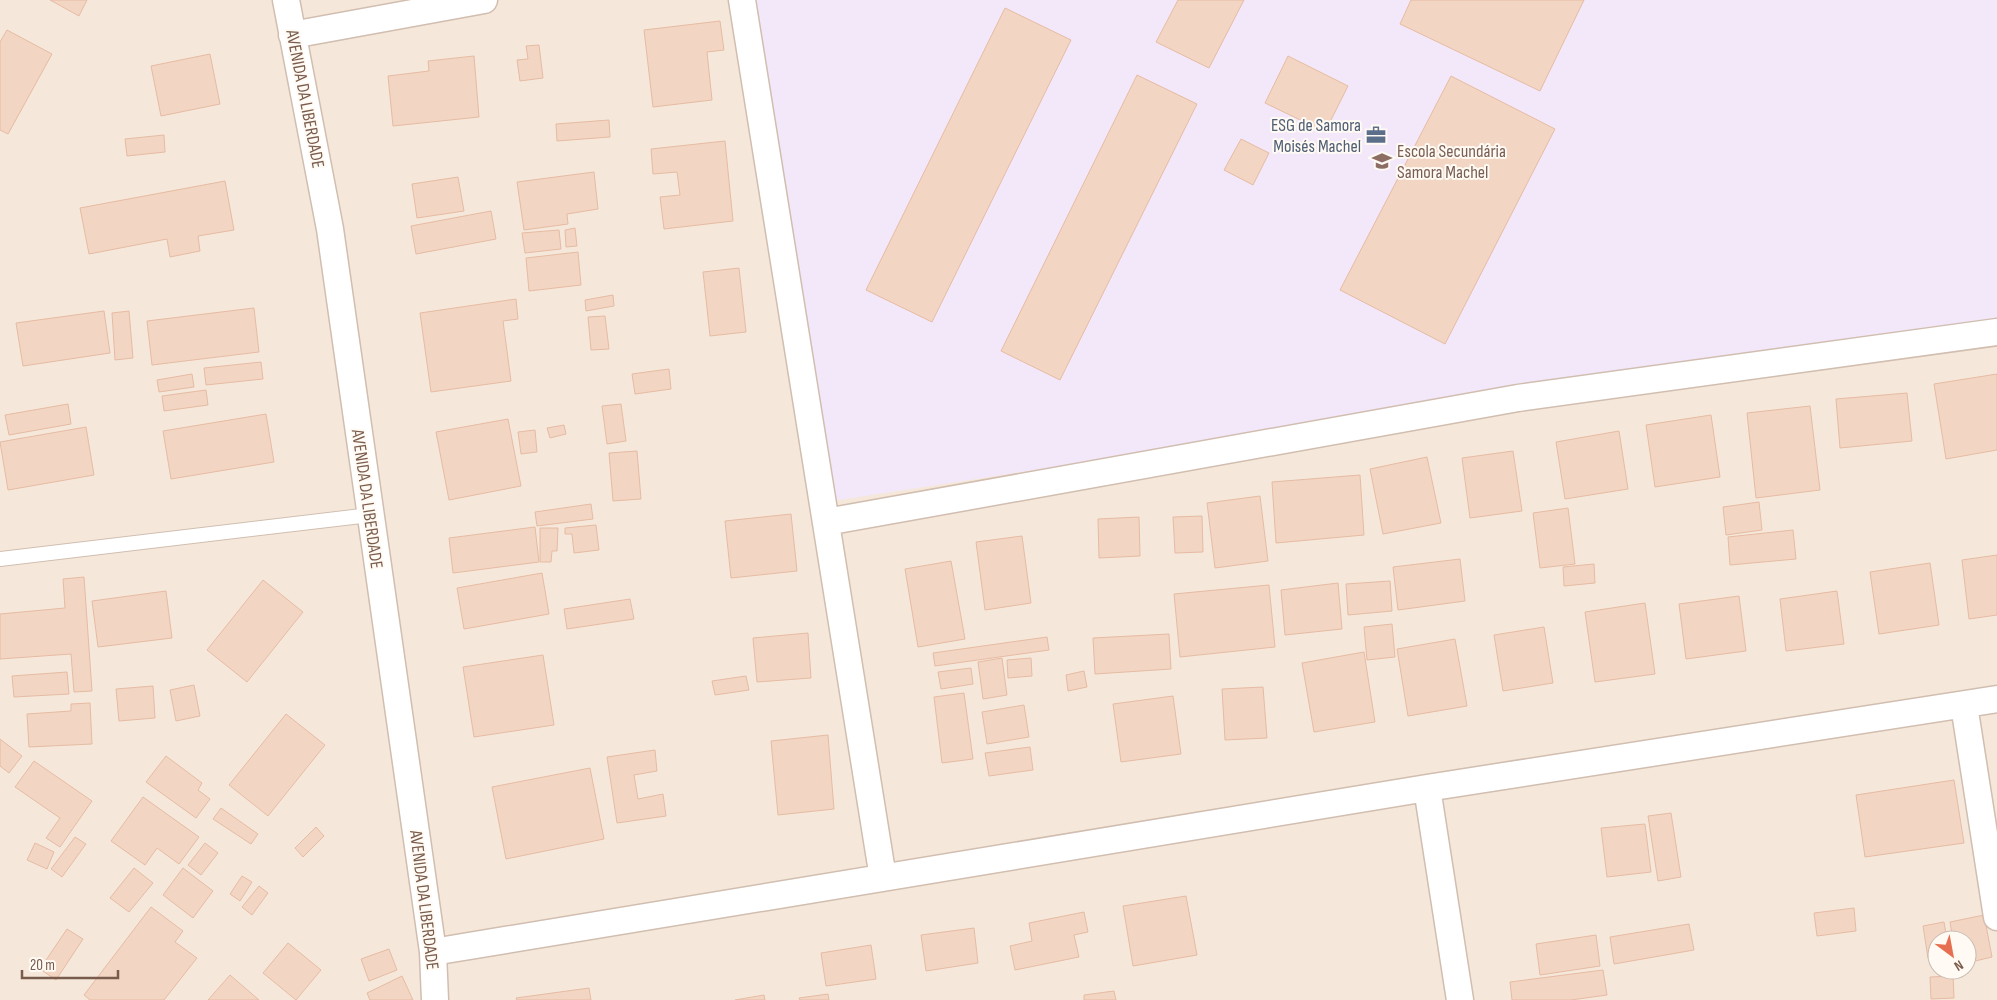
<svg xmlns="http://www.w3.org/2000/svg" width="1997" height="1000" viewBox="0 0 1997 1000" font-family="'Sofia Sans Condensed',sans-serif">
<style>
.residential{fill:#f5e8da;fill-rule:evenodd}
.education{fill:#f3e8fa}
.building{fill:#f3d5c3;stroke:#e6bba3}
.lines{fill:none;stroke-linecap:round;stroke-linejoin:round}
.service-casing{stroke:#d1beb0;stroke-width:16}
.minor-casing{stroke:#d1beb0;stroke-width:29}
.service{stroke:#fff;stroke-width:14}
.minor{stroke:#fff;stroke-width:26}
.labels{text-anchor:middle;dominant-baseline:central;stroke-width:4;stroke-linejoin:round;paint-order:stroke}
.street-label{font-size:18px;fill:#7a5c4d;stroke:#fffaf3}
.service-label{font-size:18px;fill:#4e5e75;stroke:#fffaf3;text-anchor:end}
.education-label{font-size:18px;fill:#785e54;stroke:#fffaf3;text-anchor:start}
</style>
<rect width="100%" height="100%" fill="#fdf6ec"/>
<path class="residential" d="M0 0H1997V1000H0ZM1937 940H1967V970H1937Z"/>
<path class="education" d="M739 0H1997V322L826 502Z"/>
<path class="building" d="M50 0H87L79 16Z
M1178 0H1244L1209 68 1156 42Z
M1411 0H1584L1540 91 1400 24Z
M1005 8 1071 40 932 322 866 290Z
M720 21 724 50 707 52 712 100 653 107 644 30Z
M7 30 52 54 8 134 0 130V42Z
M539 45 543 78 520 81 517 60 528 59 526 46Z
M210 54 220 104 161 116 151 66Z
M474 56 479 117 393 126 388 76 429 71 428 61Z
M1288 56 1348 86 1325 132 1265 103Z
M1137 75 1197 104 1060 380 1001 351Z
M1451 76 1555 129 1445 344 1340 290Z
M609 120 610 137 557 141 556 124Z
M164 135 165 152 127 156 125 139Z
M1241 139 1269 153 1253 185 1224 170Z
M725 141 733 221 664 229 660 197 680 195 677 172 653 174 651 149Z
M594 172 598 209 567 214 568 224 524 230 517 182Z
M458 177 464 211 417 218 412 184Z
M225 181 234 230 198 236 200 251 170 257 167 239 89 254 80 208Z
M491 211 496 239 416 254 411 226Z
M575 228 577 246 566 247 565 230Z
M559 230 561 249 525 253 522 233Z
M578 252 581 285 529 291 526 258Z
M739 268 746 332 710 336 703 272Z
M613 295 614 306 586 311 585 300Z
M516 299 518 319 503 321 511 381 431 392 420 313Z
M254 308 259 352 152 365 147 321Z
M104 311 110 353 23 366 16 323Z
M129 311 133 358 115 360 112 313Z
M605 316 609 349 591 350 588 317Z
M261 362 263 379 206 385 204 368Z
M669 369 671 389 635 394 632 374Z
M192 374 194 387 159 392 157 380Z
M1997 374V450L1946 459 1934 384Z
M206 390 208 405 164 411 162 396Z
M1907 393 1912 441 1840 448 1836 399Z
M68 404 71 424 9 435 5 415Z
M621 404 626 441 607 444 602 406Z
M1810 406 1820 490 1756 498 1747 413Z
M266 414 274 462 171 479 163 431Z
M1711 415 1720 477 1655 487 1646 425Z
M508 419 521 486 449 500 436 432Z
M564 425 566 434 550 438 547 428Z
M86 427 94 475 8 490 0 442Z
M535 430 537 452 521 454 518 432Z
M1619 431 1628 489 1565 499 1556 442Z
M637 451 641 499 613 501 609 453Z
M1513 451 1522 511 1470 518 1462 458Z
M1427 457 1441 523 1383 534 1370 469Z
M1360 475 1364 535 1276 543 1272 482Z
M1260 496 1268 561 1215 568 1207 503Z
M1759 502 1762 530 1726 535 1723 507Z
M591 504 593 519 537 526 535 512Z
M1568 508 1575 564 1540 568 1533 513Z
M791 514 797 571 731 578 725 521Z
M1202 516 1203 552 1175 553 1173 517Z
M1139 517 1140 556 1099 558 1098 519Z
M596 525 599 550 574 553 572 534H565V528Z
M535 527 539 562 453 573 449 538Z
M540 528H558L557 551H552L551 562H540Z
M1793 530 1796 559 1730 565 1728 537Z
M1022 536 1031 603 985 610 976 542Z
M1997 555V615L1969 619 1962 560Z
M1460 559 1465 601 1398 610 1393 567Z
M951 561 965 639 918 647 905 569Z
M1930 563 1939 625 1879 634 1870 572Z
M1594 564 1595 583 1564 586 1563 567Z
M542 573 549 614 464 629 457 588Z
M84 577 92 691 74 692 71 654 0 659V614L65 608 63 579Z
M263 580 303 612 247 682 207 650Z
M1390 581 1392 611 1348 615 1346 584Z
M1338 583 1342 629 1285 635 1281 590Z
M1269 585 1275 647 1180 657 1174 594Z
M166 591 172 638 98 647 92 601Z
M1837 591 1844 644 1786 651 1780 599Z
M1739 596 1746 651 1686 659 1679 604Z
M630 599 634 619 567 629 564 609Z
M1645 603 1655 674 1595 682 1585 612Z
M1392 624 1395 657 1367 660 1364 627Z
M1544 627 1553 683 1503 691 1494 635Z
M808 633 811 678 757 682 753 638Z
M1169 634 1171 669 1095 674 1093 638Z
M1047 637 1049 650 935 666 933 653Z
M1455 639 1467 706 1408 716 1397 649Z
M1364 652 1375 722 1314 732 1302 663Z
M543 655 554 725 474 737 463 667Z
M1002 658 1007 695 983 699 978 662Z
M1031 658 1032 676 1008 678 1007 660Z
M971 668 973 684 941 689 938 672Z
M1084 671 1087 687 1068 691 1066 675Z
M67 672 69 694 14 697 12 676Z
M746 676 749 690 715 695 712 681Z
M194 685 200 716 176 721 170 690Z
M153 686 155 718 119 721 116 689Z
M1263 687 1267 738 1225 740 1222 689Z
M964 693 973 759 942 763 934 697Z
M1173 696 1181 754 1121 762 1113 704Z
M90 703 92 744 29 747 27 714 71 711V704Z
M1024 705 1029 737 987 744 982 712Z
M286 714 325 745 268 816 229 785Z
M828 735 834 809 778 815 771 741Z
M0 739 22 756 9 773 0 766Z
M1030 747 1033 770 989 776 985 753Z
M655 750 657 771 634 775 638 799 663 794 666 816 617 823 607 757Z
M166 756 202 783 198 790 210 799 196 818 146 782Z
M34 761 92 801 60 847 46 838 60 818 15 787Z
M590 768 604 839 506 859 492 787Z
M1954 780 1964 843 1865 857 1856 795Z
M143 797 199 837 179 864 157 848 145 865 111 841Z
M221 808 258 834 251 844 213 819Z
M1671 813 1681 877 1658 881 1648 816Z
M1645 824 1651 872 1607 877 1601 828Z
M316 827 324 836 303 857 295 848Z
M75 837 86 844 62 877 51 869Z
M35 843 54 852 47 869 27 860Z
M205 843 218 853 201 875 188 865Z
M134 868 153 883 129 912 110 898Z
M183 868 213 891 193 918 163 895Z
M242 876 252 882 240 901 230 894Z
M259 886 268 893 252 915 242 907Z
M1186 896 1197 955 1133 966 1123 906Z
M151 907 183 931 175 942 197 958 164 1000H90L84 995Z
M1854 908 1856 931 1817 936 1814 913Z
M1084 912 1088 932 1074 935 1079 957 1015 970 1010 946 1032 941 1029 923Z
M1984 915 1992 957 1967 963V940H1953L1950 922Z
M1944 922 1947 940H1937V957L1928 958 1923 926Z
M1689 924 1694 950 1614 964 1610 937Z
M974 928 978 963 926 971 921 935Z
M67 929 83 939 56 980 40 969Z
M1596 935 1600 966 1540 975 1536 944Z
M288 943 321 970 296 1000 263 973Z
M871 945 876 979 826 986 821 953Z
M389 949 397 970 369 981 361 959Z
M1603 970 1607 995 1571 1000H1512L1510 982Z
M230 975 259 1000H208Z
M402 976 413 1000H370L367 993Z
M1953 976 1954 998 1931 999 1930 977Z
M589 988 591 1000H517L516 998Z
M1114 991 1116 1000H1084V995Z
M828 994 829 1000H800L799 998Z
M764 995 765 1000H735Z"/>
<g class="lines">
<defs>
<path id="service" d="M0 559 370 515"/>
<path id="minor" d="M286 0 330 229 433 952 435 1000
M742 0 883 878
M292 35 484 0
M826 522 1518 398 1997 332
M1964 705 1997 917
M1427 788 1460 1000
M433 952 1427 788 1997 699"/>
</defs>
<use href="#service" class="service-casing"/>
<use href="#minor" class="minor-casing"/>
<use href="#service" class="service"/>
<use href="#minor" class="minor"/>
</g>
<defs>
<symbol id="office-bare" viewBox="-9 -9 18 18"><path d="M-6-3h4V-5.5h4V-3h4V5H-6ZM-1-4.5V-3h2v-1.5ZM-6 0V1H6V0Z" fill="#5c6f8a" stroke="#fffaf3" stroke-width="2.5" paint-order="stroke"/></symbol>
<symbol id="school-bare" viewBox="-9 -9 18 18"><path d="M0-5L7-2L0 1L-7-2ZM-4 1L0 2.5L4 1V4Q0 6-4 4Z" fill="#8d6e63" stroke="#fffaf3" stroke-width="2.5" paint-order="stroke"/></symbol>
</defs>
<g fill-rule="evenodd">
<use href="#office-bare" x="1362" y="121" width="28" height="28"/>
<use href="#school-bare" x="1368" y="147" width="28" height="28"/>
</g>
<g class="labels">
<g class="street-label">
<text transform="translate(305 99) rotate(79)">AVENIDA DA LIBERDADE</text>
<text transform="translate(367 499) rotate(82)">AVENIDA DA LIBERDADE</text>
<text transform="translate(424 900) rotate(83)">AVENIDA DA LIBERDADE</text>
</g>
<g class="service-label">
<text x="1361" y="125">ESG de Samora<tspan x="1361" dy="21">Moisés Machel</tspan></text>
</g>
<g class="education-label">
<text x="1397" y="151">Escola Secundária<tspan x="1397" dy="21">Samora Machel</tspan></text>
</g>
</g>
<g transform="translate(1952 955) rotate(148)"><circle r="24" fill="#fffaf3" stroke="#cabbb1"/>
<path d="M0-4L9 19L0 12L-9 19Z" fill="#e76f51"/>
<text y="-8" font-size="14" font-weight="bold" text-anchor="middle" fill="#7a5c4d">N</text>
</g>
<path d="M22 970v8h96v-8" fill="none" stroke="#7a5c4d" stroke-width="2.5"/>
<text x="30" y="970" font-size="15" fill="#7a5c4d" stroke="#fffaf3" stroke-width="4" paint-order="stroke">20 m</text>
</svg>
